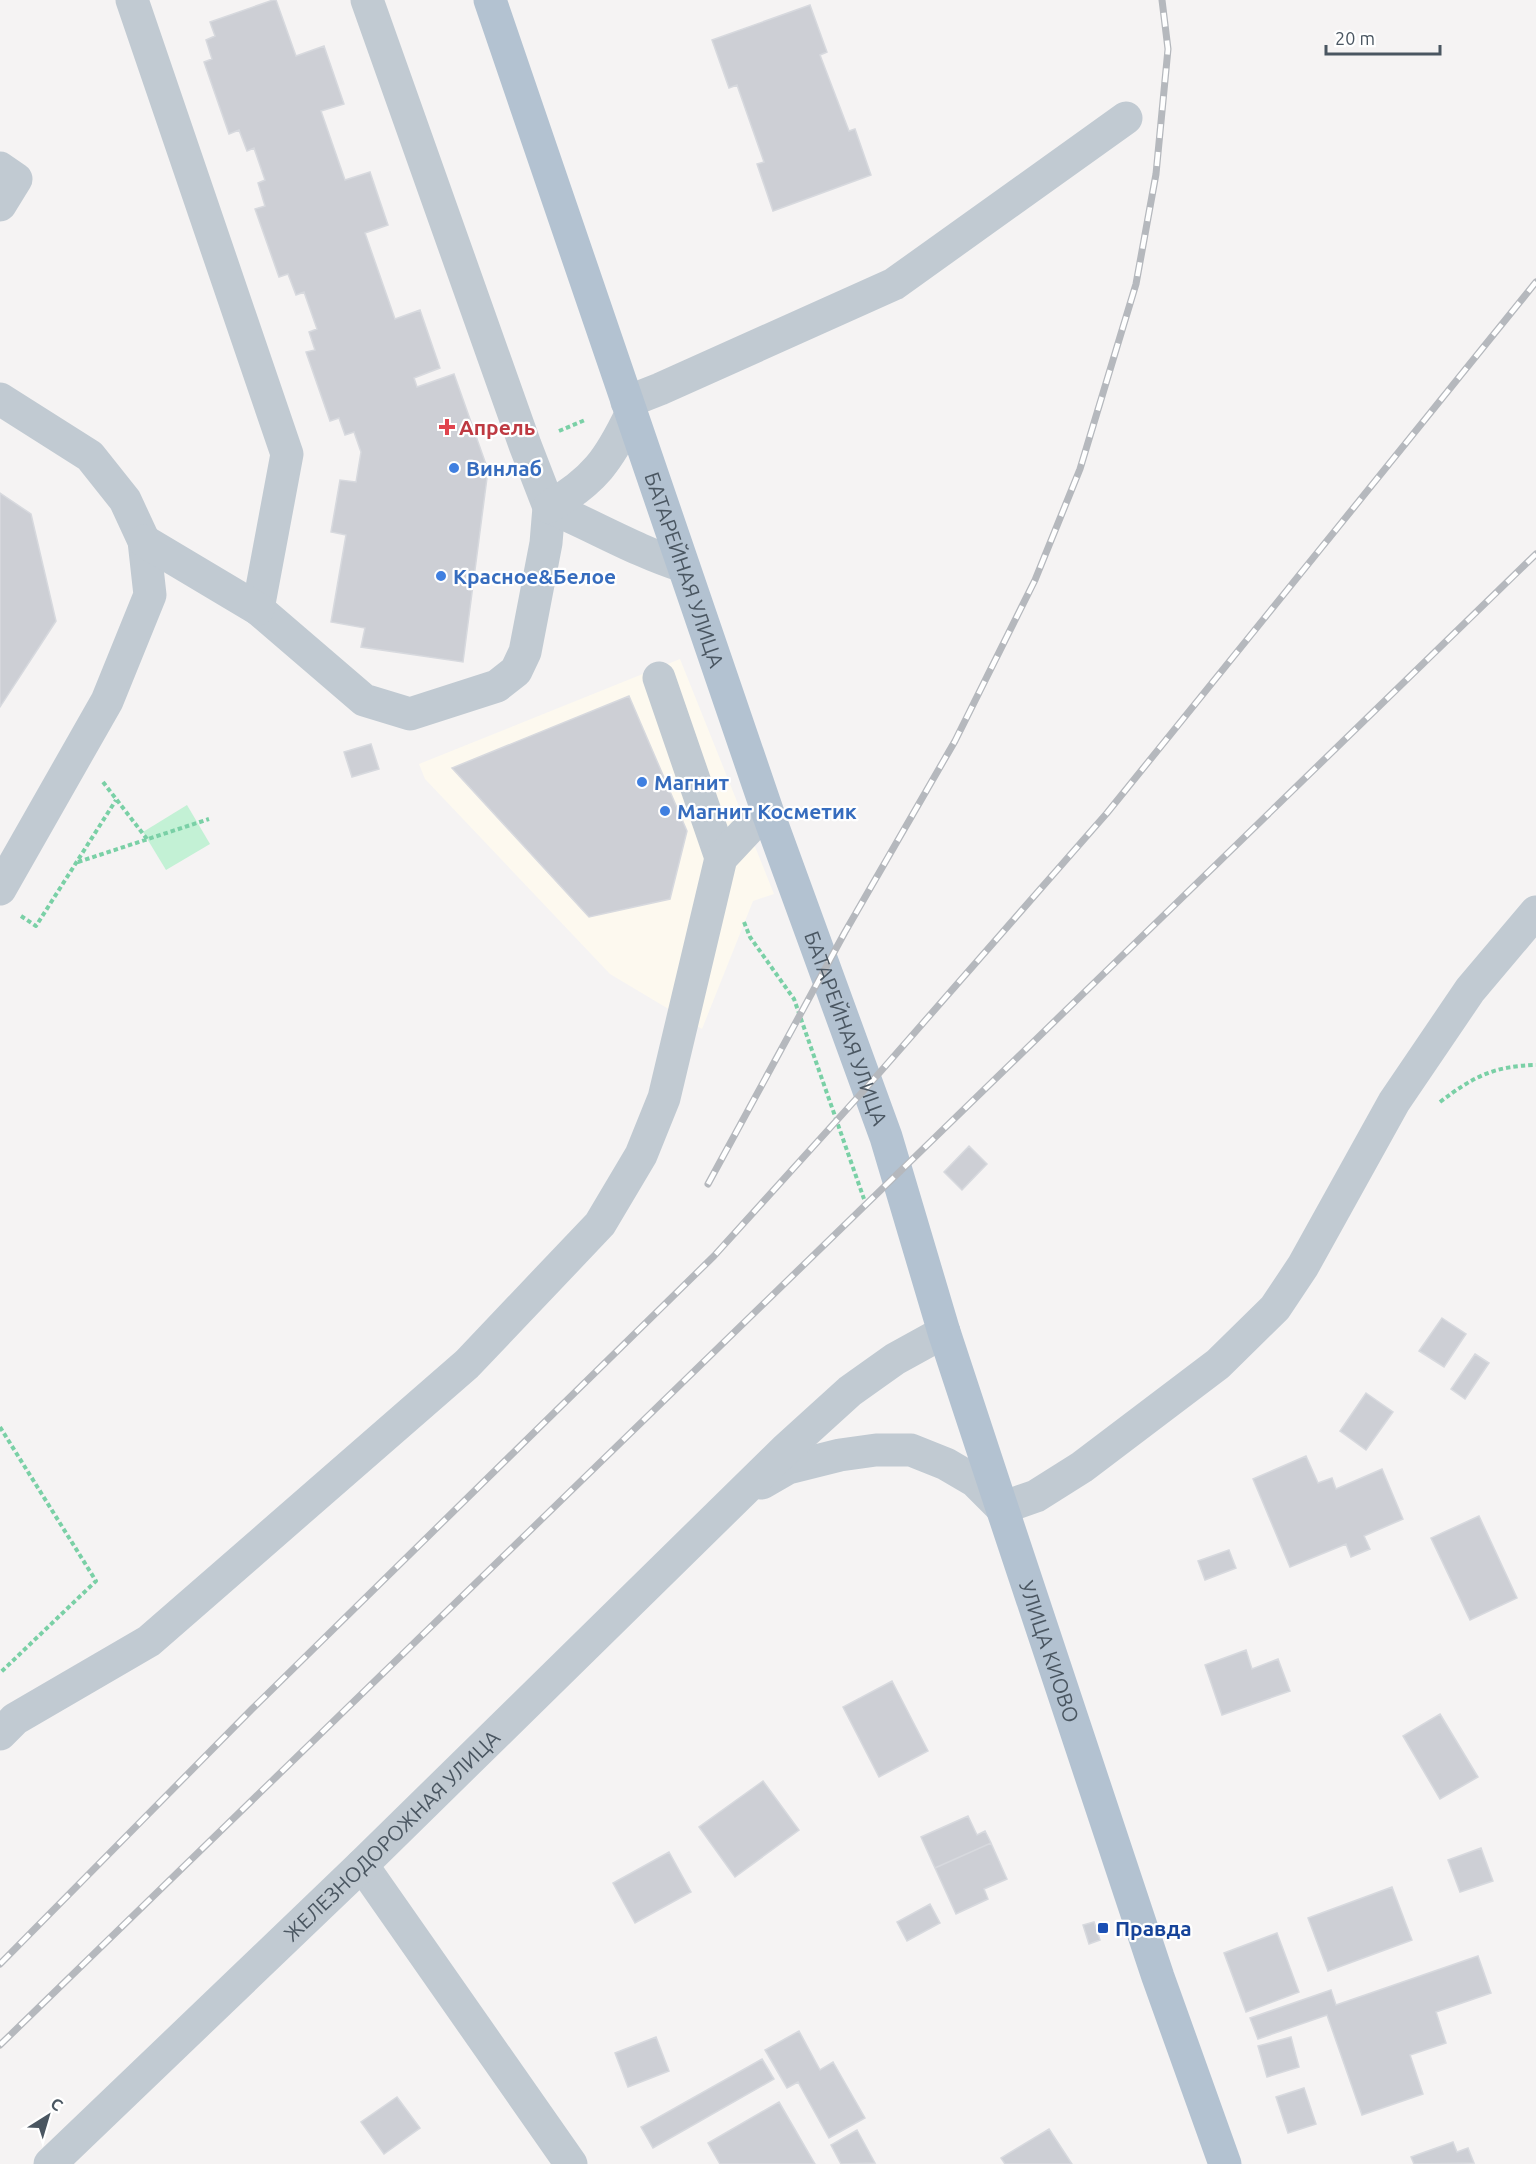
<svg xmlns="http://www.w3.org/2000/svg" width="1536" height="2164" viewBox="0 0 1536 2164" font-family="Ubuntu,sans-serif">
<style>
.commercial{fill:#fdf9ef}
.green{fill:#c3f1d5}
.building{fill:#cdcfd5;stroke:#d7d9de;stroke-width:1.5}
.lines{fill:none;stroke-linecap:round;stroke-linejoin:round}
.path{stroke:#7ad0a6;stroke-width:4;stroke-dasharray:4.5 3;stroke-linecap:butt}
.minor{stroke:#c1cad2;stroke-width:33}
.major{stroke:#b3c2d1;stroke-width:33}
.rail-casing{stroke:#b5b8bd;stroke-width:7}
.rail{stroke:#fff;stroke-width:4.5;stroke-dasharray:14;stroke-linecap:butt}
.health-dot{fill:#e0444e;stroke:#fff;stroke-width:2}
.shop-dot{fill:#3f7fe0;stroke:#fff;stroke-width:2}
.transit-dot{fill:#1a4fb4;stroke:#fff;stroke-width:2}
.labels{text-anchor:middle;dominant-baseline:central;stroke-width:4.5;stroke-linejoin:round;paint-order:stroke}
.health-label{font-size:21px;font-weight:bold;fill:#be3a42;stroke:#fff;text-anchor:start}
.shop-label{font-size:21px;font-weight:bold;fill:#366cbe;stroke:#fff;text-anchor:start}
.street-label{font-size:21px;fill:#4a5661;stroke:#fff}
.transit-label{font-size:21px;font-weight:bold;fill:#164399;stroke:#fff;text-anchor:start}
</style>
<rect width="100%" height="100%" fill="#f5f3f3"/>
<path class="commercial" d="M680 659 774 894 753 901 702 1029 610 974 425 779 419 764Z"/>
<path class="green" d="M187 805 210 844 166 870 143 832Z"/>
<path class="building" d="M273 0H276L296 56 324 46 344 104 321 111 345 180 370 172 388 225 365 233 395 319 420 310 440 368 414 378 417 387 454 374 488 470 463 662 361 647 365 628 331 622 346 535 331 532 340 480 356 482 361 452 354 432 345 435 339 418 330 421 306 352 315 350 309 332 317 329 304 292 296 295 288 274 279 277 255 209 265 206 258 183 265 180 254 148 247 151 239 130 229 134 204 62 212 59 206 40 215 36 210 22Z
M810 5 827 52 820 55 849 131 855 129 871 175 773 211 757 164 764 162 737 85 729 88 712 40Z
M0 493 31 514 56 621 0 707Z
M629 696 687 831 670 899 589 917 452 768Z
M371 744 379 769 352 777 344 752Z
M969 1146 987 1164 962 1190 944 1172Z
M1442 1318 1466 1334 1444 1367 1419 1351Z
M1475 1354 1489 1363 1465 1399 1451 1389Z
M1366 1393 1393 1412 1366 1450 1340 1431Z
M1306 1456 1318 1483 1332 1478 1336 1489 1382 1469 1403 1519 1364 1536 1370 1549 1351 1557 1346 1544 1290 1567 1253 1479Z
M1479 1516 1517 1598 1470 1620 1431 1538Z
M1229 1550 1236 1568 1205 1580 1198 1561Z
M1246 1650 1252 1669 1278 1659 1290 1691 1222 1715 1205 1665Z
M892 1681 928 1751 879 1777 843 1707Z
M1440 1714 1478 1777 1440 1799 1403 1736Z
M763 1781 799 1830 735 1877 699 1827Z
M968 1816 977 1835 985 1831 991 1843 935 1868 921 1837Z
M991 1843 1007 1879 984 1889 988 1899 956 1914 935 1868Z
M1481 1848 1493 1881 1460 1892 1448 1860Z
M669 1852 691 1892 635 1923 613 1883Z
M1392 1887 1412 1940 1328 1971 1308 1918Z
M930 1904 940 1923 907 1941 897 1922Z
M1094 1922 1100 1940 1089 1944 1083 1925Z
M1277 1933 1299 1992 1246 2012 1224 1953Z
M1478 1956 1491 1993 1436 2012 1446 2043 1410 2055 1423 2094 1362 2115 1327 2015 1258 2039 1250 2018 1331 1990 1336 2005Z
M799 2031 820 2070 833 2062 865 2118 829 2138 798 2082 787 2088 765 2050Z
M656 2037 669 2071 628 2087 615 2053Z
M1291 2037 1299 2067 1267 2077 1258 2046Z
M762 2059 774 2079 653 2148 641 2127Z
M1304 2088 1316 2124 1288 2133 1276 2097Z
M397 2097 420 2128 384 2154 361 2122Z
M779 2102 815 2164H720L708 2143Z
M1049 2129 1072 2164H1005L1001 2158Z
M857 2130 875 2163 841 2164 831 2145Z
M1453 2142 1457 2152 1468 2148 1474 2163 1414 2164 1411 2157Z"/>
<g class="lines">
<path class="path" d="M559 431 585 420
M103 782 147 839
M78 862 209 819
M21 916 36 926 116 800
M744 922 750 937 794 999 864 1199
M1440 1102C1473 1077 1493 1066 1536 1065
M0 1427 96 1581 0 1673"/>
<g class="minor">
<path d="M132 0 287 454 258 609 364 700 410 714 497 686 516 671 525 652 546 543 549 507 525 445 367 0"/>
<path d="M0 168 16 179 0 205"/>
<path d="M0 399 90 456 125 500 144 541 150 595 107 701 0 889"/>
<path d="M627 402 660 389 894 284 1126 118"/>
<path d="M549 507C594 526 636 551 683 566"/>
<path d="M549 507C594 481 609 460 631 414"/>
<path d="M144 541 258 609"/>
<path d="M659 678 721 858"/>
<path d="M762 1483 788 1468 840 1455 876 1450H911L946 1464 975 1481 1002 1508 1036 1496 1082 1467 1218 1364 1275 1308 1303 1266 1394 1102 1470 990 1536 912"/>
<path d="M0 1734 15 1719 149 1641 467 1364 600 1224 641 1155 664 1098 721 858 750 827 769 816"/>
<path d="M362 1865 571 2164"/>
<path id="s1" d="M50 2164 362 1865 785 1450 850 1391 895 1359 944 1332"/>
</g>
<path class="major" id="s2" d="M490 0 769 816 886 1137 944 1332 1002 1508 1158 1977 1225 2164"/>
<defs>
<path id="rail" d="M708 1184 845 932 955 741 1035 580 1080 469 1136 284 1156 174 1168 49 1162 0
M0 1964 252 1709 714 1256 867 1087 1107 813 1536 282
M0 2045 1536 554"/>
</defs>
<use href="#rail" class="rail-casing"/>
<use href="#rail" class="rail"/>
</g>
<path class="health-dot" d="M444 418h6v6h6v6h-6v6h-6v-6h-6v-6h6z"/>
<g class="shop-dot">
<circle cx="454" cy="468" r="6"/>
<circle cx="441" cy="576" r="6"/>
<circle cx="642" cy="782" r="6"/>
<circle cx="665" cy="811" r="6"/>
</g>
<rect class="transit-dot" x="1097" y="1922" width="12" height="12" rx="3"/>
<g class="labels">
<g class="health-label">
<text x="459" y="427">Апрель</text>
</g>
<g class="shop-label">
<text x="466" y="468">Винлаб</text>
<text x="453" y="576">Красное&amp;Белое</text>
<text x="654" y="782">Магнит</text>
<text x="677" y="811">Магнит Косметик</text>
</g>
<g class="street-label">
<text stroke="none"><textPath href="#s2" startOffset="602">БАТАРЕЙНАЯ УЛИЦА</textPath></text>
<text stroke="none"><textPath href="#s2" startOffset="1088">БАТАРЕЙНАЯ УЛИЦА</textPath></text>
<text stroke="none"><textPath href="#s2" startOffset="1744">УЛИЦА КИОВО</textPath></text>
<text stroke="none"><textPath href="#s1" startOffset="474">ЖЕЛЕЗНОДОРОЖНАЯ УЛИЦА</textPath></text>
</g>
<g class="transit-label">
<text x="1115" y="1928">Правда</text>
</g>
</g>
<g transform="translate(48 2116) rotate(37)" stroke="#ffffff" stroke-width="4.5" paint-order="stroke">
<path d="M0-4.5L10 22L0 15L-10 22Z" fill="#4a5661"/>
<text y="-9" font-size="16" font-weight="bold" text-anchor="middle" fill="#4a5661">С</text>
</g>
<path d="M1326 45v9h114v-9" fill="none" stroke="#4a5661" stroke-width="3"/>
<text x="1335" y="45" font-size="18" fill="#4a5661" stroke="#ffffff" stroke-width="4.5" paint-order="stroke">20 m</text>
</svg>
